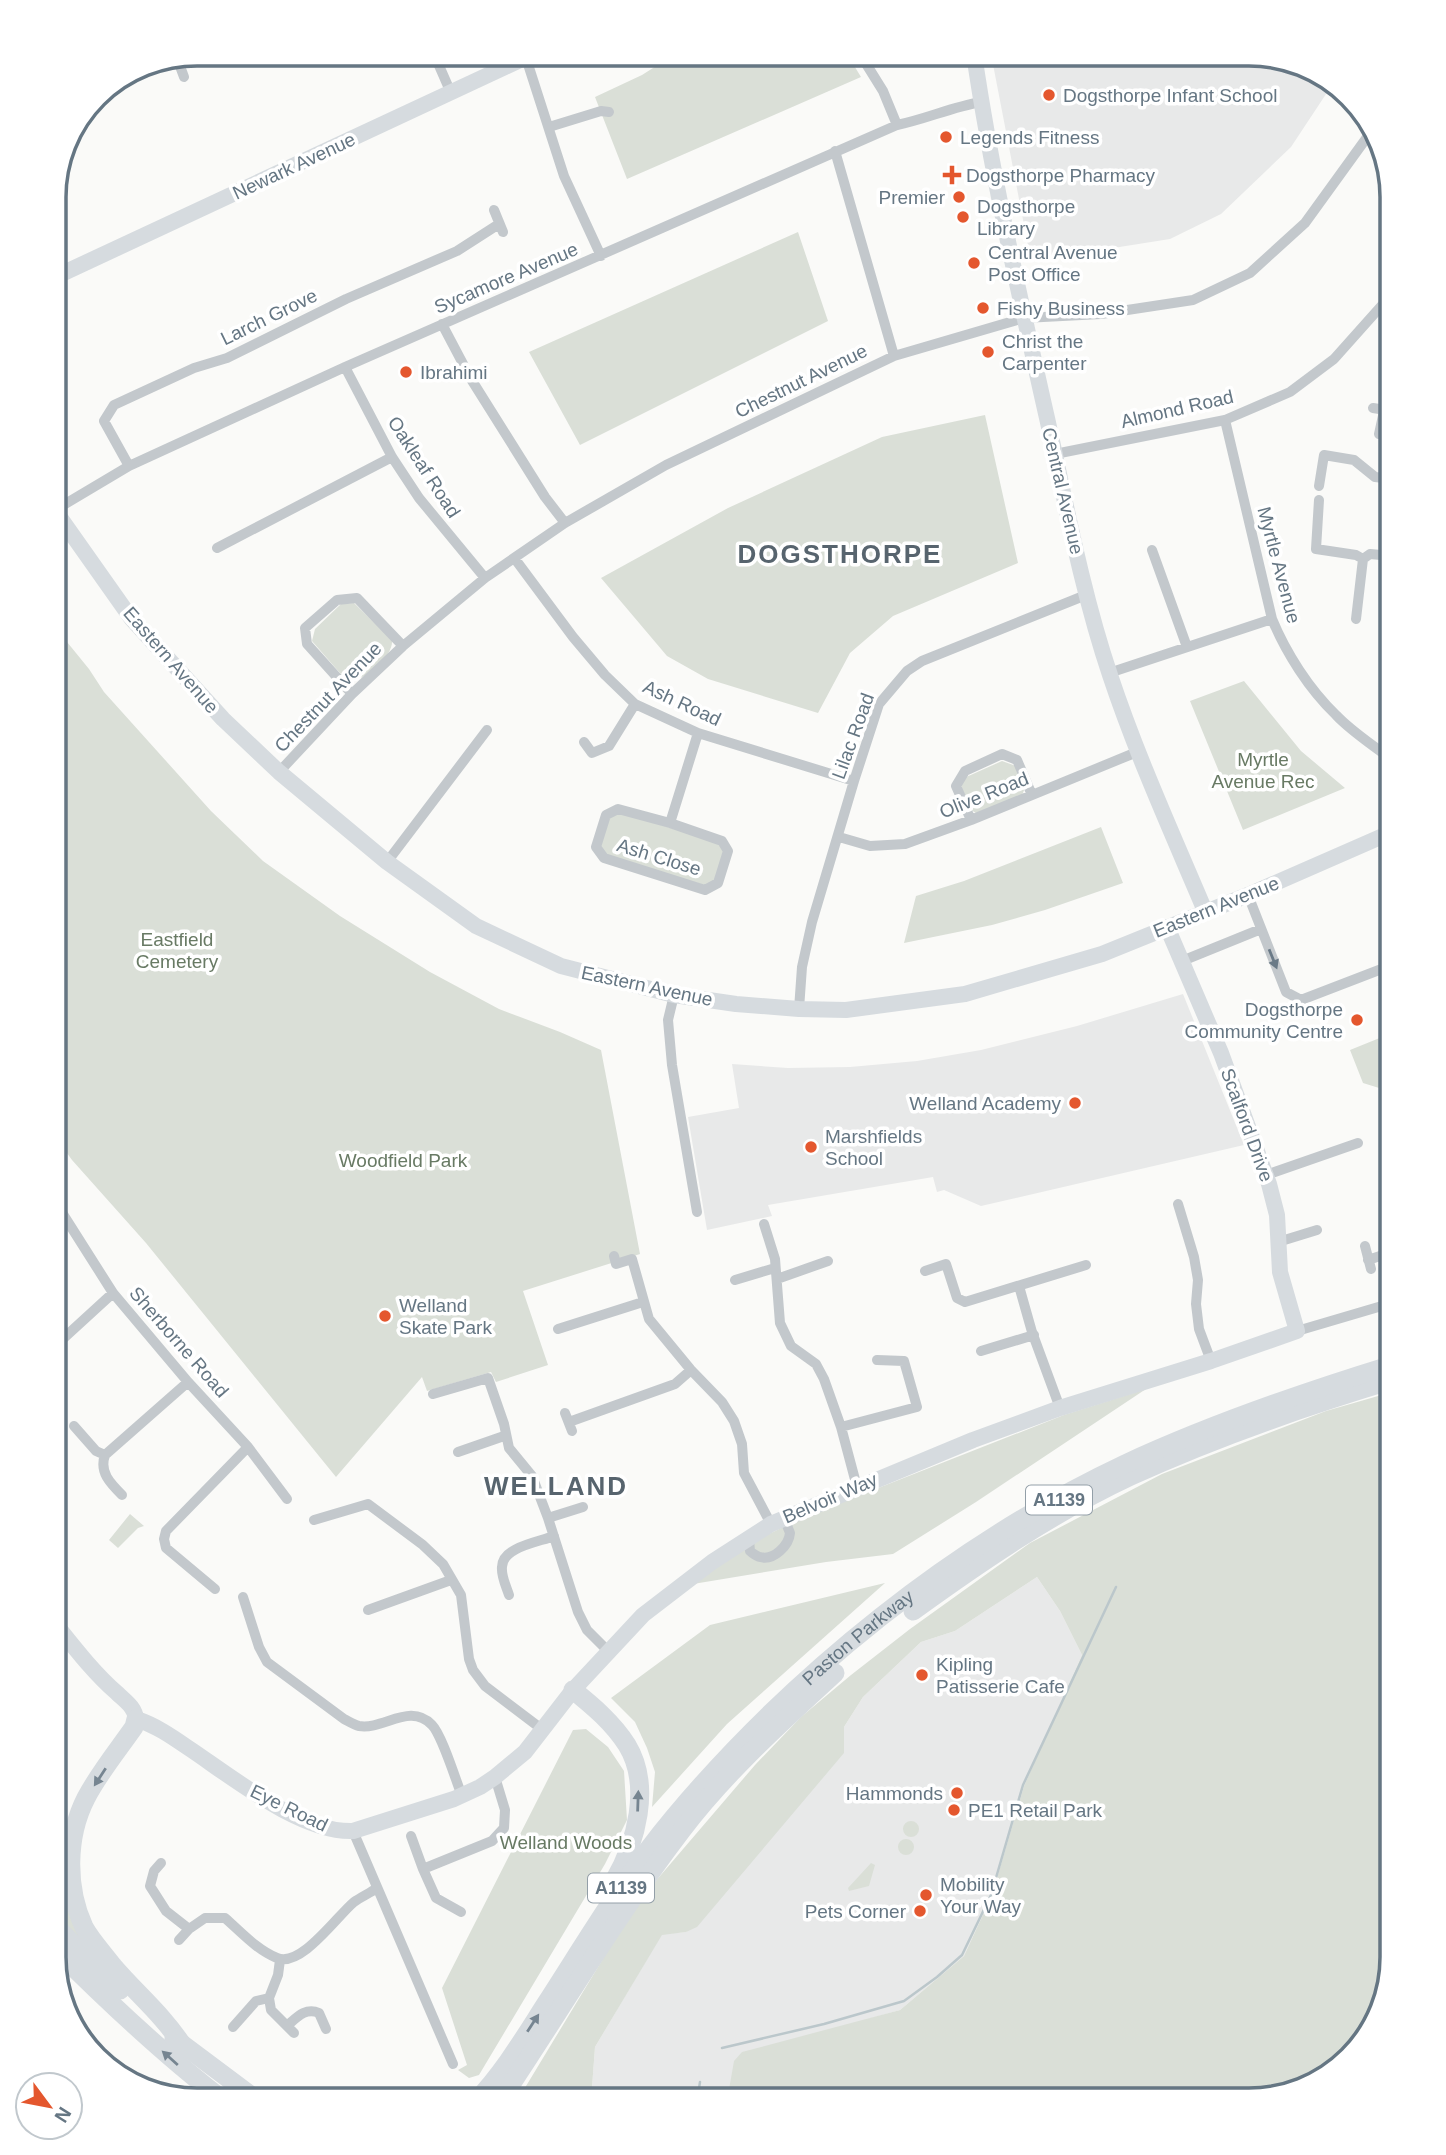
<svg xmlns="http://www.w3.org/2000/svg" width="1446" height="2155" viewBox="0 0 1446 2155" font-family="Arial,sans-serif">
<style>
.built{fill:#e8e9e9}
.green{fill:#dadfd7}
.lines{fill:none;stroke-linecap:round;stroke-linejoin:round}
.stream{stroke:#bbc7cb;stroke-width:2.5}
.street{stroke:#c3c8cc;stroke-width:10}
.secondary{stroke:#d6dbdf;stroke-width:16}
.highway{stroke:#d6dbdf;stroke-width:19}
.oneway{fill:#6a7a87}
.oneway2{fill:#768591}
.poi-dot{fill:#e4572e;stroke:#fff;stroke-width:2.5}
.labels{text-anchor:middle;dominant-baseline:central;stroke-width:7;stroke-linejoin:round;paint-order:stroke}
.shield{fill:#fff;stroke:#939fa8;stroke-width:2}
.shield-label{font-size:18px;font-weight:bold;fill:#657683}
.poi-label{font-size:19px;fill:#657683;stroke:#fff;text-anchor:start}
.street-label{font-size:19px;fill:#657683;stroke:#fff}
.park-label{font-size:19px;fill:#687a64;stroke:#fff}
.district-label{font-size:26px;font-weight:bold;letter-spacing:2px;fill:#57646e;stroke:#fff}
.rim{fill:none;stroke:#657683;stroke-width:3.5}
</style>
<rect width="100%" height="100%" fill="#fafaf8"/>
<path class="built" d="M991 54 1257 55 1320 74 1332 85 1291 147 1221 214 1170 239 1031 261Z
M1183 994 1244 1145 981 1206 944 1190 937 1192 933 1177 768 1205 772 1216 707 1230 688 1117 739 1108 732 1064 788 1068 850 1067 917 1061 981 1050 1077 1026Z
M1037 1577 1060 1611 1082 1655 1024 1786 992 1895 964 1956 900 2010 833 2029 802 2101H591L595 2047 662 1934 686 1932 844 1727 863 1697 921 1642 955 1631Z"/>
<path class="green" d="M675 54H847L861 77 627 179 595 97 642 75Z
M798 232 828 321 580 445 529 352Z
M985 415 1018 563 893 616 850 653 818 713 708 679 667 656 601 578 728 508 882 437Z
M354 603 392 640C394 656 362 685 346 680L312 641 315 629 341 604Z
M54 626 89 669 104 692 211 811 263 861 340 916 430 972 499 1009 560 1032 601 1050 640 1254 523 1291 548 1365 496 1382 491 1372 427 1391 422 1377 336 1477 146 1243 72 1160 54 1135Z
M1244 681 1301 751 1345 788 1243 830 1190 701Z
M1002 761 1016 766 1025 788 1022 795 976 813 971 810 961 786 964 778Z
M619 812 720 843 726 851 715 881 704 885 606 855 600 845 609 816Z
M1101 827 1123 883 1045 910 992 925 904 943 916 896 964 881Z
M1392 1033V1092L1363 1083 1350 1050Z
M1146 1389 976 1502 893 1554 826 1562 687 1585 743 1547 797 1520 1064 1415Z
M1392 1392V1958L1372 2029 1320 2082 1249 2101H727L734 2061 742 2052 900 2010 964 1956 992 1895 1024 1786 1082 1655 1060 1611 1037 1577 955 1631 921 1642 863 1697 844 1727V1753L697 1927 686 1932 662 1935 595 2047 591 2101H517L624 1924 648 1890 755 1765 801 1717 851 1675 910 1629 1030 1543 1162 1474 1326 1411Z
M130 1514 144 1526 138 1528 118 1548 109 1540Z
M885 1583 727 1724 652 1807 655 1772 647 1748 635 1722 611 1698 710 1625Z
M586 1729 608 1747 624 1771 627 1820 605 1864 479 2075 469 2078 458 2070 467 2065 442 1988 573 1730Z
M903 1829a8 8 0 1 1 16 0a8 8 0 1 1-16 0Z
M898 1847a8 8 0 1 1 16 0a8 8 0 1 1-16 0Z
M871 1863 875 1865 869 1886 849 1891 848 1888Z
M69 1894 109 1970 54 1915V1897Z"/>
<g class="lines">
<path class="stream" d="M722 2048 824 2024 904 2001 937 1977 962 1955 991 1895 1023 1785 1116 1587
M697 2101 700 2082"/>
<path class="street" d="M434 54 451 93
M860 54 883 91 897 125
M177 58 184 77
M526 58 564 176 601 256
M549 127 601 111 609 112
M835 151 894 356
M494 210 503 232
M442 324 471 379 545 497 565 523
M345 367 392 457 419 498 485 578
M1373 408 1392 411
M1225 420 1272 619C1286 653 1309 689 1336 715 1352 732 1373 745 1392 760
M1379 434 1384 411
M1055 454 1225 420 1290 392 1334 359 1392 294
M129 466 104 421 114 405 194 368 227 358 346 299 457 251 499 224
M1319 486 1324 455 1354 460 1375 477 1392 479
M1319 500 1316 549 1356 555 1363 559 1370 554 1392 556
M55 510 129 466 345 367 897 125C926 119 952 107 981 102
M217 548 392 457
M1152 550 1187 647
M515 559 573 637 605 675 635 704 698 733 854 781
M1356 619 1363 559
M1384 650 1392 651
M1109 673 1272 619
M352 694 307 644 305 628 337 600 357 598 403 646
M584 742 592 753 609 746 635 704
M279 772 352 694 403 646 485 578 565 523 666 465 894 356 1024 318 1101 314 1193 300 1250 273 1305 223 1373 129
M971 820 956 786 965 771 1002 754 1017 760 1032 795
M670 823 618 809 606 815 596 847 604 858 705 890 718 883 728 851 722 841 670 823 698 733
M839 837 870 846 905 844 971 820 1137 752
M387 862 487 730
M1248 895 1286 992 1301 1000 1392 965
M1182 961 1261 929
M674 995 668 1020 672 1065 697 1212
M799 1009 802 967 812 922 854 781 879 704 907 671 922 661 1086 595
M1266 1175 1358 1143
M54 1200 113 1293 188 1382 248 1447 287 1499
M1178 1204 1194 1257 1198 1280 1196 1304 1199 1329 1211 1361
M764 1224 775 1259 780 1323 791 1346 816 1364 824 1379 841 1427 857 1487
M1278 1242 1317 1230
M1365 1246 1371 1269
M614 1256 616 1264 632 1259 649 1319 691 1370 722 1402 734 1421 742 1444 744 1473 771 1524
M1368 1260 1392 1252
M925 1271 946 1264 957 1298 965 1302 1086 1265
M777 1279 828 1261
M735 1280 775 1268
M1019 1286 1032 1332 1060 1408
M558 1329 643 1302
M1297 1331 1392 1303
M54 1347 113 1293
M981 1351 1034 1335
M433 1394 488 1378 504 1424 509 1448 532 1476 548 1518 578 1612 587 1630 608 1651
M565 1413 572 1431
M569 1422 675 1384 691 1370
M74 1426 96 1451 105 1455 188 1382
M841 1427 917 1407 904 1361 877 1360
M458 1452 504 1436
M105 1455C99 1472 110 1483 122 1495
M548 1518 583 1507
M314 1520 368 1504 423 1545 443 1564 461 1595 469 1659 473 1670 485 1686 543 1730
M749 1540 750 1551C752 1553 758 1557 760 1557 774 1561 789 1545 790 1533L784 1518
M215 1589 166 1548 164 1539 166 1531 248 1447
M509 1595C506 1586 501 1576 502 1567 502 1547 539 1542 554 1536
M243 1597 259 1647 267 1662 344 1719C348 1721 354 1725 359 1726 384 1730 410 1702 432 1725 442 1735 456 1781 462 1796
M368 1610 451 1580
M353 1831 453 2064
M411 1836 423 1869 492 1841 504 1828 505 1810 495 1777
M161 1863 154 1871 150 1886 166 1911 189 1929 205 1918H225C241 1932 257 1950 277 1958 301 1968 337 1916 354 1902 361 1897 370 1893 377 1888
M423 1869 436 1898 461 1912
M179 1940 189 1929
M280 1960 278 1975 269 1998 271 2010 294 2033
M288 2025C297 2017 306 2007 319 2013L326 2029
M233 2027 256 2001 269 1998"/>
<path class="secondary" d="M974 54C992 177 1020 298 1047 418 1066 504 1082 592 1110 675 1137 756 1172 833 1205 911
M55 277 533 54
M54 509 131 618 223 719 279 772 387 862 476 926 561 966 674 995 736 1004 799 1009 846 1010 965 994 1102 954 1248 895 1392 832
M54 1622C74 1647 93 1672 117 1693 125 1701 135 1707 136 1719 155 1725 171 1736 187 1747 231 1776 300 1833 353 1831L454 1799 480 1787 495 1777 525 1752 573 1690 643 1615 712 1562 771 1524 973 1440 1060 1408 1211 1361 1297 1331 1280 1272 1277 1215 1269 1184 1221 1053 1167 927"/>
<g class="highway">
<path d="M913 1611C982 1561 1054 1512 1131 1476 1216 1437 1303 1407 1392 1380"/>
<path d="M573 1690C593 1706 613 1723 627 1745 652 1786 636 1843 614 1881"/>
<path d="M136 1719 134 1727C118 1750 99 1773 86 1798 66 1837 66 1888 84 1927 91 1940 104 1954 113 1966 137 1994 163 2015 183 2046"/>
<path d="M54 1925 120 1990"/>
<path d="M54 1948C108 2002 163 2054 223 2100"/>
<path d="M174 2038 257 2100"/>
<path id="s1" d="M476 2101C504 2072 525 2036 547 2002 587 1940 626 1874 674 1817 794 1674 955 1544 1125 1464 1211 1424 1301 1393 1392 1365"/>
<path d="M504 2101 512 2083C568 1998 620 1911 682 1830 726 1772 782 1722 835 1673"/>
</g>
</g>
<defs><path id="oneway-solid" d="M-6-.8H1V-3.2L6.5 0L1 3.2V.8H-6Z" transform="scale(1.75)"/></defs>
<use class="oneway" href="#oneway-solid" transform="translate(1273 959) rotate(68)"/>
<g class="oneway2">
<use href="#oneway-solid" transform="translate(100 1777) rotate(123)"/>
<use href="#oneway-solid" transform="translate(638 1801) rotate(-88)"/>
<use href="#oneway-solid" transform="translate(533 2023) rotate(-57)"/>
<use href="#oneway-solid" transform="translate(170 2058) rotate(-138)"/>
</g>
<g class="poi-dot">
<circle cx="1049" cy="95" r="7"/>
<circle cx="946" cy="137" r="7"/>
<path d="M948.5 164.5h7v7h7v7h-7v7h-7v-7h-7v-7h7z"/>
<circle cx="959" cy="197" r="7"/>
<circle cx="963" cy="217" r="7"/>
<circle cx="974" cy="263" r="7"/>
<circle cx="983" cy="308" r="7"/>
<circle cx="988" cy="352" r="7"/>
<circle cx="406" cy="372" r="7"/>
<circle cx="1357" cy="1020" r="7"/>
<circle cx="1075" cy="1103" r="7"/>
<circle cx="811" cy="1147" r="7"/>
<circle cx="385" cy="1316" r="7"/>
<circle cx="922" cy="1675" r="7"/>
<circle cx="957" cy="1793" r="7"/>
<circle cx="954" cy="1810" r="7"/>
<circle cx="926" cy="1895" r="7"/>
<circle cx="920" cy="1911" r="7"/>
</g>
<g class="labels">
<g class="shield">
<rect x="1026" y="1485.5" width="66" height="29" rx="5"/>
<rect x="588" y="1873.5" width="66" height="29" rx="5"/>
</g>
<g class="shield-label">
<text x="1059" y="1500">A1139</text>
<text x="621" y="1888">A1139</text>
</g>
<g class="poi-label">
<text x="1063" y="95">Dogsthorpe Infant School</text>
<text x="960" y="137">Legends Fitness</text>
<text x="966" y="175">Dogsthorpe Pharmacy</text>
<text x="945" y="197" text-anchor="end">Premier</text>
<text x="977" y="206">Dogsthorpe<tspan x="977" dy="22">Library</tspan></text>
<text x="988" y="252">Central Avenue<tspan x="988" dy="22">Post Office</tspan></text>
<text x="997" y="308">Fishy Business</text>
<text x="1002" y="341">Christ the<tspan x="1002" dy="22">Carpenter</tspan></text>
<text x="420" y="372">Ibrahimi</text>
<text x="1343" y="1009" text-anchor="end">Dogsthorpe<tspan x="1343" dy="22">Community Centre</tspan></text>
<text x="1061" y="1103" text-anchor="end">Welland Academy</text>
<text x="825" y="1136">Marshfields<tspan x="825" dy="22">School</tspan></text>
<text x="399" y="1305">Welland<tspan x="399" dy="22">Skate Park</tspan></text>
<text x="936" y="1664">Kipling<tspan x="936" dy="22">Patisserie Cafe</tspan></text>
<text x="943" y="1793" text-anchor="end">Hammonds</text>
<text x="968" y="1810">PE1 Retail Park</text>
<text x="940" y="1884">Mobility<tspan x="940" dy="22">Your Way</tspan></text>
<text x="906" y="1911" text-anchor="end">Pets Corner</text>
</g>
<g class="street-label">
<text transform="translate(294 166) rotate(-25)">Newark Avenue</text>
<text transform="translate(506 278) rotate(-23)">Sycamore Avenue</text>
<text transform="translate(269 317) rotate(-26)">Larch Grove</text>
<text transform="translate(801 381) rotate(-26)">Chestnut Avenue</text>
<text transform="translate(1177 409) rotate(-13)">Almond Road</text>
<text transform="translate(424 467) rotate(57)">Oakleaf Road</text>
<text transform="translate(1063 491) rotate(77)">Central Avenue</text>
<text transform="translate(1279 565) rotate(75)">Myrtle Avenue</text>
<text transform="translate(171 660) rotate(49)">Eastern Avenue</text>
<text transform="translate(328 697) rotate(-46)">Chestnut Avenue</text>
<text transform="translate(682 703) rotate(25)">Ash Road</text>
<text transform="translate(853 736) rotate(-70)">Lilac Road</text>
<text transform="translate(984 795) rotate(-22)">Olive Road</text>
<text transform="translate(659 857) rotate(17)">Ash Close</text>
<text transform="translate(1216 907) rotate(-22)">Eastern Avenue</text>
<text transform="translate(647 986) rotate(12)">Eastern Avenue</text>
<text transform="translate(1247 1125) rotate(70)">Scalford Drive</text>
<text transform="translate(179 1342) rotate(49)">Sherborne Road</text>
<text transform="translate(830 1498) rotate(-23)">Belvoir Way</text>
<text stroke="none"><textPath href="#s1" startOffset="604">Paston Parkway</textPath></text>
<text transform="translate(289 1808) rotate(26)">Eye Road</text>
</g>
<g class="park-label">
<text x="1263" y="759">Myrtle<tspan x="1263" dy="22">Avenue Rec</tspan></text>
<text x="177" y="939">Eastfield<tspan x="177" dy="22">Cemetery</tspan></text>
<text x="403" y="1160">Woodfield Park</text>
<text x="566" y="1842">Welland Woods</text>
</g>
<g class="district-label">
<text x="840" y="554">DOGSTHORPE</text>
<text x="556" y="1486">WELLAND</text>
</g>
</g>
<path d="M0 0H1446V2155H0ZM197 66H1249A131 131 0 0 1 1380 197V1957A131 131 0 0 1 1249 2088H197A131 131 0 0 1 66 1957V197A131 131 0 0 1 197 66Z" fill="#fff" fill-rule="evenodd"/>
<path class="rim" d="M197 66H1249A131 131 0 0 1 1380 197V1957A131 131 0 0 1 1249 2088H197A131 131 0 0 1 66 1957V197A131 131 0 0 1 197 66Z"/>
<g transform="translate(49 2106) rotate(122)"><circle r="33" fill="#ffffff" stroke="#c1c8cd" stroke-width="2"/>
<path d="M0-5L12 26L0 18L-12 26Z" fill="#e4572e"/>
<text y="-10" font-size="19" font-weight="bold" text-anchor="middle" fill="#657683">N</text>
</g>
</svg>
